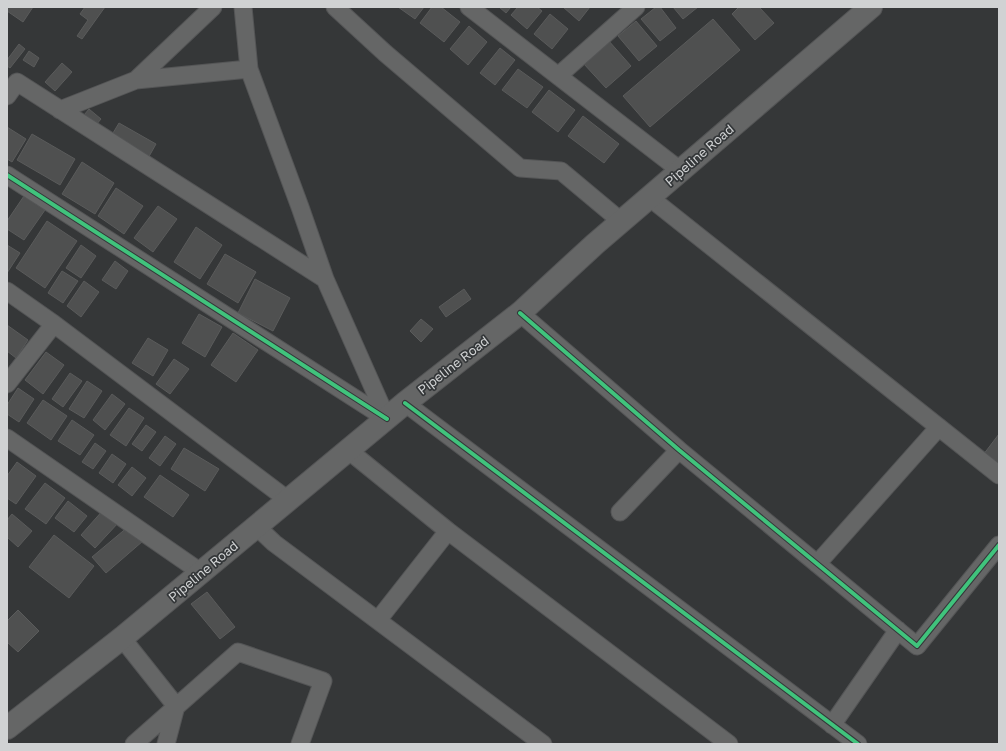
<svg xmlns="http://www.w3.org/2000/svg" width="1006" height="751" viewBox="0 0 1006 751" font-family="'Golos Text',sans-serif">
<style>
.building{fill:#4f5050;stroke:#5a5b5b}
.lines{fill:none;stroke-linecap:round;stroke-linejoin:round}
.street-casing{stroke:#545556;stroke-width:19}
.secondary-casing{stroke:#545556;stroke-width:24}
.street{stroke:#656666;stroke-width:17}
.secondary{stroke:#656666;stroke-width:22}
.cycleway-casing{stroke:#343739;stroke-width:6}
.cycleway{stroke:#40c37c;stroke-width:4}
.labels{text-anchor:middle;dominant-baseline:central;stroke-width:3.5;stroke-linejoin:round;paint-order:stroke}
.street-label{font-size:13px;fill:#d0d2d3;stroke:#343739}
</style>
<rect width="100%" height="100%" fill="#353738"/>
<path class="building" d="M7 7H33L23 22 7 11Z
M85 7H105L82 39 77 36 88 20 80 14Z
M398 7H424L415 19Z
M432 7H441L460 22 444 42 420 23Z
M499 7H511L506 13Z
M518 7H537L542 11 527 29 511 15Z
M563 7H590L579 21Z
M656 7H660L676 28 660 41 641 19Z
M673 7H698L683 19Z
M739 7H759L774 23 755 40 732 14Z
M550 14 568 29 552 49 534 34Z
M713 19 740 50 650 127 623 96Z
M636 21 657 46 639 61 618 36Z
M469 26 487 42 468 65 450 49Z
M608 40 631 66 606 88 583 63Z
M19 44 25 49 10 68 7 66V60Z
M500 48 515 60 495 85 480 73Z
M29 51 39 58 34 67 23 60Z
M62 63 72 72 55 91 45 82Z
M518 69 543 87 527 108 502 90Z
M549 90 575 110 558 132 532 112Z
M89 109 101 119 96 125 84 115Z
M583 116 619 144 604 163 568 136Z
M119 123 156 144 147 160 110 138Z
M7 127 26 139 12 162 7 159Z
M32 134 75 159 60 185 17 160Z
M82 162 114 183 95 214 62 194Z
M116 188 143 206 124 234 98 216Z
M24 196 45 210 24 240 7 229V221Z
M158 206 177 219 153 252 134 238Z
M47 221 77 241 45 288 16 268Z
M196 227 222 245 200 279 174 262Z
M7 245 20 253 7 273Z
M81 245 96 256 81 278 66 268Z
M225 254 256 272 238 303 207 284Z
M115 261 128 271 116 289 102 280Z
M62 271 78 281 63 303 48 293Z
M255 279 290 298 273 331 238 313Z
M84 281 99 292 81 317 67 306Z
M464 289 471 299 446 317 439 307Z
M199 314 222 327 205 357 182 343Z
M421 319 433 329 421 342 410 331Z
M7 325 28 340 16 358 7 351Z
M233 333 258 350 236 382 211 365Z
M148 338 168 350 153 376 132 363Z
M46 352 64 365 43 394 25 380Z
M174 359 189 369 170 394 156 384Z
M70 373 82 381 63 407 52 399Z
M87 381 102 391 84 418 69 409Z
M18 388 34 399 19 422 7 414V405Z
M112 394 125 404 105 430 93 420Z
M43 400 67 416 51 440 27 423Z
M129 408 144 418 126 446 110 435Z
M72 420 94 435 80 455 58 441Z
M146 425 156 432 142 451 132 444Z
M999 434V466L983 455Z
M165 436 176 444 160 466 149 458Z
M95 443 106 451 93 469 82 462Z
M184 448 219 469 205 491 171 469Z
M112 454 126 464 113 483 99 473Z
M17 462 36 476 16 504 7 498V476Z
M132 467 146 478 132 496 118 485Z
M160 475 189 495 173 517 144 497Z
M45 483 65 498 46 524 25 509Z
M68 501 87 516 74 532 55 518Z
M104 509 119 522 95 548 81 535Z
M12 514 32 531 18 547 7 537V520Z
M129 526 143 541 106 573 92 557Z
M54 535 94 566 69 598 29 567Z
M207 592 235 627 220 639 191 604Z
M18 610 39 631 18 652 7 642V621Z"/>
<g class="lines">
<defs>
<path id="street" d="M243 7 249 69 300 207 325 279 387 419
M335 7 385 53 520 168 561 171 622 222
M469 7 681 171
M558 76 636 7
M136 80 249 69
M7 96 17 82 325 279
M60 110 136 80 213 7
M7 175 387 419
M649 197 999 475
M7 291 54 324 7 384
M520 313 679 450 917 646 999 545
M54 324 288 500
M405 403 858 744
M7 438 202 573
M348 450 448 531 729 744
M620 512 679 450
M257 527 274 543 543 744
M817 564 939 427
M378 620 448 531
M122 638 176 706 166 744
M832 725 898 630
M134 744 238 652 323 681 300 744"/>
<path id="secondary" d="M7 728 122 638 405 403 520 313 595 244 871 7"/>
</defs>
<use href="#street" class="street-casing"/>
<use href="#secondary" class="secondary-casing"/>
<use href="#street" class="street"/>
<use href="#secondary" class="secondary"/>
<defs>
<path id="cycleway" d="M7 175 387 419
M520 313 679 450 917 646 999 545
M405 403 858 744"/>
</defs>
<use href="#cycleway" class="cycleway-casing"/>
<use href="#cycleway" class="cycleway"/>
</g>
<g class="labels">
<g class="street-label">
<text transform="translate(699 155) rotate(-41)">Pipeline Road</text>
<text transform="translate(453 365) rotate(-38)">Pipeline Road</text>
<text transform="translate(203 571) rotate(-40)">Pipeline Road</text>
</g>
</g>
<rect width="1006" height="751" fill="none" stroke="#d0d2d3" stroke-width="16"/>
</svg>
